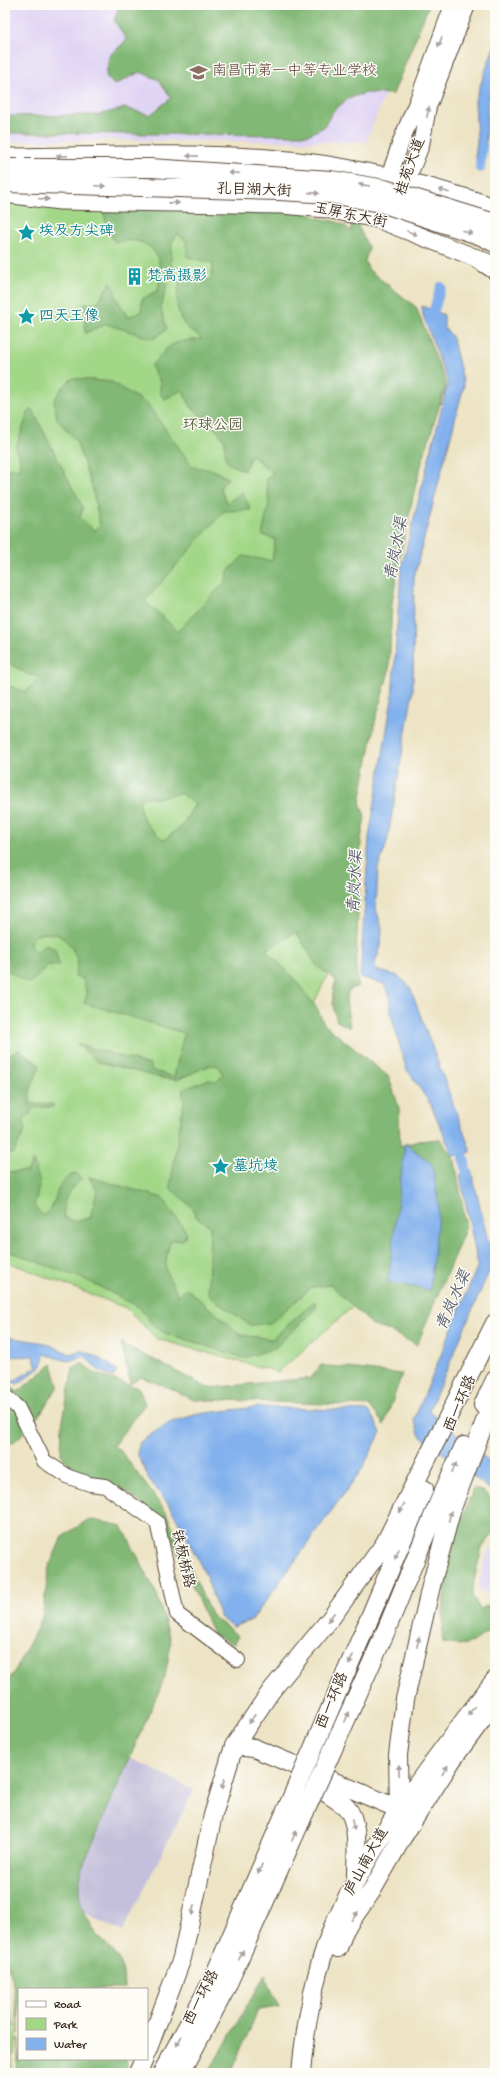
<svg xmlns="http://www.w3.org/2000/svg" width="500" height="2078" viewBox="0 0 500 2078" font-family="'Gochi Hand','LXGW WenKai TC',sans-serif">
<style>
.built{fill:#e0d4f4}
.industrial{fill:#c4c0db}
.green{fill:#a2d787;stroke:#6e8052}
.forest{fill:#81b874;stroke:#5e7149;fill-rule:evenodd}
.water{fill:#82b1ed;stroke:#5e6e86}
.lines{fill:none;stroke-linecap:round;stroke-linejoin:round}
.canal{stroke:#82b1ed;stroke-width:10}
.tertiary-casing{stroke:#564637;stroke-width:16}
.secondary-casing{stroke:#564637;stroke-width:18}
.primary-casing{stroke:#564637;stroke-width:19}
.trunk-casing{stroke:#564637;stroke-width:20}
.tertiary{stroke:#fff;stroke-width:14}
.secondary{stroke:#fff;stroke-width:16}
.primary{stroke:#fff;stroke-width:17}
.trunk{stroke:#fff;stroke-width:18}
.trunk-bridge-casing{stroke:#564637;stroke-width:20;stroke-linecap:butt}
.trunk-bridge{stroke:#fff;stroke-width:18}
.oneway{fill:#a79f9a}
.labels{text-anchor:middle;dominant-baseline:central;stroke-width:3;stroke-linejoin:round;paint-order:stroke}
.education-label{font-size:15px;fill:#785e54;stroke:#fdfcf7;text-anchor:start}
.street-label{font-size:15px;fill:#3b2a1e;stroke:#fdfcf7}
.culture-label{font-size:15px;fill:#0d838f;stroke:#fdfcf7;text-anchor:start}
.park-label{font-size:15px;fill:#5a5e3e;stroke:#fdfcf7}
.water-label{font-size:16px;font-style:italic;fill:#545966;stroke:#fdfcf7}
</style>
<rect width="100%" height="100%" fill="#fdfcf7"/>
<filter id="ink" filterUnits="userSpaceOnUse"><feTurbulence type="fractalNoise" baseFrequency=".025" numOctaves="2"/><feDisplacementMap in="SourceGraphic" scale="8" xChannelSelector="R" yChannelSelector="G"/><feConvolveMatrix kernelMatrix="1 2 1 2 8 2 1 2 1" color-interpolation-filters="sRGB"/></filter>
<filter id="wash" filterUnits="userSpaceOnUse"><feTurbulence type="fractalNoise" baseFrequency=".012" numOctaves="4" result="noise"/><feDisplacementMap in="SourceGraphic" scale="16" xChannelSelector="R" yChannelSelector="G"/><feGaussianBlur stdDeviation="0.9" result="paint"/><feColorMatrix in="noise" values="0 0 0 0 0 0 0 0 0 0 0 0 0 0 0 0 0 1.4 0 .05"/><feComposite in="paint" operator="in"/></filter>
<g filter="url(#wash)">
<rect width="100%" height="100%" fill="#ede4c5"/>
<path class="built" d="M5 5H421L366 142 89 140 5 142Z
M495 1544V1600L478 1588 486 1554Z"/>
<path class="industrial" d="M127 1756 194 1790 122 1932 59 1899Z"/>
<path class="green" d="M5 201 277 216 367 286 418 319 446 388 413 479 346 849 355 920 304 1023 372 1290 278 1372 157 1339 126 1308 5 1261Z
M5 1986 17 2036 11 2073H5Z"/>
<path class="forest" d="M120 5H429L393 94 366 93 349 98 333 111 324 127 308 135 5 133V116L98 115 125 108 150 115 171 98 159 80 140 72 114 85 106 76 109 56 127 40 114 20Z
M101 203 307 212C322 224 336 215 352 232L351 224 354 217 369 249 365 261 369 270 416 307 446 383 416 483 401 553 392 603 389 671 376 718 360 802 365 817 361 839 356 964 358 986 349 990 346 1000 350 1028 337 1021C332 1006 331 996 336 980L317 966 296 932 266 950 290 974 317 1008 324 1024 389 1077 399 1108 400 1146 419 1141 440 1139 455 1161 466 1227 417 1345 387 1330 373 1326 331 1285 312 1287 269 1324 250 1325 212 1298 208 1291 210 1226 195 1216 193 1208 170 1188 184 1100 182 1090 207 1080 217 1081 223 1075 219 1066 210 1065 177 1080 162 1078 98 1062 77 1044 150 1065 153 1071 174 1077 184 1033 84 1003 87 994 83 979 75 977 78 961 71 946 64 939 56 934 45 933 34 936 30 945 35 952 46 945 55 949 59 965 48 966 29 984 5 969V684L25 692 41 677 29 675 5 661V477L8 469 20 468 19 455 15 450 28 413 32 409 83 508 80 518 95 531 100 525 92 487 76 441 57 419 54 400 62 388 72 378 112 382 148 405 193 467 213 470 228 478 220 488 227 503 242 492 251 510 224 511 145 601 178 631 225 582 228 571 243 556 272 561 275 539 262 535 269 503 266 479 273 473 251 455 244 471 228 463 225 457V441L215 428 191 407 182 390 165 399 160 394V382L151 366C171 343 170 342 202 339 197 334 189 331 185 325 173 309 177 291 182 274L211 280 213 263 187 257 186 241 178 234 172 242 171 266 161 309 167 329 153 339 106 324 85 333V303L96 304 111 282 119 303 128 317 141 312 142 299 158 290C159 282 161 269 159 262 151 239 134 239 115 242L109 233ZM180 793 195 804 182 826 164 840C149 828 141 821 139 801L144 797 157 798Z
M19 1050 40 1065 30 1091V1104H53V1107L33 1108 30 1114 24 1118 25 1130 14 1153 5 1154V1081L9 1077 12 1065 5 1063V1057Z
M33 1160 40 1183 34 1206 43 1216C63 1202 49 1184 76 1173L81 1179C68 1192 62 1199 64 1217L74 1221 90 1218 97 1191 89 1177 163 1198 187 1233 183 1240H171C168 1250 163 1266 168 1276 172 1283 176 1288 178 1296L186 1288 241 1335 272 1339 315 1301 316 1308 275 1348 244 1358 165 1333 155 1328 139 1307 86 1280 5 1250V1172L28 1171Z
M121 1343 208 1388 311 1378 321 1365 402 1374 384 1425 370 1406 226 1400H194L170 1388 140 1377 131 1384Z
M82 1363 94 1373 139 1388 145 1404 113 1446 120 1450 166 1512 211 1615 238 1636 234 1644 213 1634 165 1522 121 1488 73 1470 61 1454 62 1425 73 1368Z
M52 1364 58 1386C45 1409 28 1433 5 1448V1382L18 1392Z
M474 1488 484 1492 495 1502V1531L482 1548 474 1580 472 1596 480 1609 491 1604 492 1628C473 1643 468 1648 443 1643 441 1635 443 1628 443 1619 444 1568 455 1534 474 1488Z
M89 1519 122 1526 157 1595 171 1643 165 1677 80 1872V1905L96 1934 118 1957 123 1973 124 1989H19V2034L12 1978 5 1958V1686L17 1667 42 1618 49 1567 62 1537Z
M265 1975 279 2007 258 2010 231 2073H208Z
M19 2038V2059H126L128 2073H17Z"/>
<path class="water" d="M495 44V83L488 102 485 160 475 158 477 142 475 100Z
M422 306 444 315V328L452 336 464 385 414 577 413 690 387 843 378 868 376 909 382 927 381 946 374 966 376 970 398 976 410 987 471 1152 453 1156 431 1105 406 1068 391 1014 389 994 384 984 360 977 369 837 392 699 401 569 448 383 423 315Z
M405 1143 432 1164 439 1207 430 1290 388 1282Z
M471 1169 493 1262 429 1411 495 1466V1493L420 1436 414 1420 478 1265 460 1175Z
M5 1334 7 1337 45 1343 70 1354 83 1350 109 1364 117 1371 113 1377 98 1370 85 1356 68 1361 44 1354 42 1366 18 1384 12 1382 37 1367 33 1356 5 1357Z
M256 1407 369 1411 381 1432 362 1469 252 1620 233 1627 220 1617 206 1576 187 1538 169 1505 149 1479 137 1453 140 1442 168 1423 198 1414Z"/>
<g class="lines">
<path class="canal" d="M480 168 482 146
M430 323 441 287
M461 1142 469 1185"/>
</g>
</g>
<g filter="url(#ink)">
<g class="lines">
<defs>
<path id="tertiary" d="M5 1396 18 1408 44 1461 69 1477 90 1484 105 1486 157 1522 177 1614 238 1660"/>
<path id="secondary" d="M385 189 402 139 418 100 453 5
M402 193 421 145 428 107 467 5"/>
<path id="primary" d="M5 157C92 156 181 152 268 158 346 164 421 182 495 207
M5 194 60 201 282 205 326 209 377 219 489 263"/>
<path id="trunk" d="M476 258 495 270
M483 1405 495 1380
M367 1624 424 1489
M385 1633 441 1497 464 1446
M234 1746 254 1748 399 1809 407 1814
M318 1787C327 1794 338 1800 346 1807 360 1822 356 1858 356 1876
M399 1809 398 1755 405 1699 431 1586 452 1508 495 1395
M338 1948 345 1929 371 1892 402 1838 452 1760 495 1702
M147 2051 182 1958 213 1815 234 1746 271 1691 331 1618 385 1543 495 1323
M138 2073 144 2059
M162 2073 211 1983
M181 2073 225 1990
M301 2073C305 2025 316 1964 336 1920 377 1832 436 1757 495 1680"/>
</defs>
<use href="#tertiary" class="tertiary-casing"/>
<use href="#secondary" class="secondary-casing"/>
<use href="#primary" class="primary-casing"/>
<use href="#trunk" class="trunk-casing"/>
<use href="#tertiary" class="tertiary"/>
<use href="#secondary" class="secondary"/>
<use href="#primary" class="primary"/>
<use href="#trunk" class="trunk"/>
<defs>
<path id="trunk-bridge" d="M5 168H151L331 180 385 189 495 223
M5 183 279 191 330 194 381 203 481 236 495 243
M211 1983 367 1624
M225 1990 385 1633"/>
</defs>
<use href="#trunk-bridge" class="trunk-bridge-casing"/>
<use href="#trunk-bridge" class="trunk-bridge"/>
</g>
<defs><path id="oneway-solid" d="M-6-.8H1V-3.2L6.5 0L1 3.2V.8H-6Z"/></defs>
<g class="oneway">
<use href="#oneway-solid" transform="translate(440 42) rotate(110)"/>
<use href="#oneway-solid" transform="translate(428 112) rotate(-78)"/>
<use href="#oneway-solid" transform="translate(62 156) rotate(179)"/>
<use href="#oneway-solid" transform="translate(192 156) rotate(-179)"/>
<use href="#oneway-solid" transform="translate(234 173) rotate(-177)"/>
<use href="#oneway-solid" transform="translate(364 185) rotate(-171)"/>
<use href="#oneway-solid" transform="translate(100 186) rotate(2)"/>
<use href="#oneway-solid" transform="translate(444 191) rotate(-163)"/>
<use href="#oneway-solid" transform="translate(314 193) rotate(4)"/>
<use href="#oneway-solid" transform="translate(44 199) rotate(5)"/>
<use href="#oneway-solid" transform="translate(174 203) rotate(1)"/>
<use href="#oneway-solid" transform="translate(467 232) rotate(18)"/>
<use href="#oneway-solid" transform="translate(412 233) rotate(21)"/>
<use href="#oneway-solid" transform="translate(454 1468) rotate(-65)"/>
<use href="#oneway-solid" transform="translate(402 1508) rotate(117)"/>
<use href="#oneway-solid" transform="translate(450 1516) rotate(-75)"/>
<use href="#oneway-solid" transform="translate(397 1554) rotate(113)"/>
<use href="#oneway-solid" transform="translate(331 1617) rotate(127)"/>
<use href="#oneway-solid" transform="translate(418 1642) rotate(-77)"/>
<use href="#oneway-solid" transform="translate(351 1660) rotate(113)"/>
<use href="#oneway-solid" transform="translate(471 1711) rotate(128)"/>
<use href="#oneway-solid" transform="translate(347 1717) rotate(-66)"/>
<use href="#oneway-solid" transform="translate(252 1719) rotate(124)"/>
<use href="#oneway-solid" transform="translate(399 1770) rotate(-90)"/>
<use href="#oneway-solid" transform="translate(445 1770) rotate(-58)"/>
<use href="#oneway-solid" transform="translate(223 1784) rotate(106)"/>
<use href="#oneway-solid" transform="translate(353 1825) rotate(76)"/>
<use href="#oneway-solid" transform="translate(294 1836) rotate(-66)"/>
<use href="#oneway-solid" transform="translate(260 1869) rotate(113)"/>
<use href="#oneway-solid" transform="translate(193 1910) rotate(102)"/>
<use href="#oneway-solid" transform="translate(355 1916) rotate(-55)"/>
<use href="#oneway-solid" transform="translate(241 1955) rotate(-66)"/>
<use href="#oneway-solid" transform="translate(179 2041) rotate(119)"/>
</g>
</g>
<defs>
<symbol id="school-bare" viewBox="-9 -9 18 18"><path d="M0-5L7-2L0 1L-7-2ZM-4 1L0 2.5L4 1V4Q0 6-4 4Z" fill="#8d6e63" stroke="#fdfcf7" stroke-width="2.5" paint-order="stroke"/></symbol>
<symbol id="sight-bare" viewBox="-9 -9 18 18"><path d="M0-6L1.8-2.2L6-1.7L2.9 1.2L3.7 5.4L0 3.3L-3.7 5.4L-2.9 1.2L-6-1.7L-1.8-2.2Z" fill="#0f9aa8" stroke="#fdfcf7" stroke-width="2.5" paint-order="stroke"/></symbol>
<symbol id="building-bare" viewBox="-9 -9 18 18"><path d="M-4-6H4V6H1V3H-1V6H-4ZM-2.5-4.3h1.7v1.8h-1.7ZM.8-4.3h1.7v1.8H.8ZM-2.5-1h1.7V.8h-1.7ZM.8-1h1.7V.8H.8Z" fill="#0f9aa8" stroke="#fdfcf7" stroke-width="2.5" paint-order="stroke"/></symbol>
</defs>
<g fill-rule="evenodd">
<use href="#school-bare" x="186" y="60" width="25" height="25"/>
<use href="#sight-bare" x="14" y="220" width="25" height="25"/>
<use href="#building-bare" x="122" y="264" width="25" height="25"/>
<use href="#sight-bare" x="14" y="304" width="25" height="25"/>
<use href="#sight-bare" x="208" y="1154" width="25" height="25"/>
</g>
<g class="labels">
<g class="education-label">
<text x="212" y="72">南昌市第一中等专业学校</text>
</g>
<g class="street-label">
<text transform="translate(411 167) rotate(-70)">桂苑大道</text>
<text transform="translate(254 191) rotate(2)">孔目湖大街</text>
<text transform="translate(350 216) rotate(12)">玉屏东大街</text>
<text transform="translate(461 1404) rotate(-67)">西一环路</text>
<text transform="translate(182 1559) rotate(77)">铁板桥路</text>
<text transform="translate(333 1701) rotate(-67)">西一环路</text>
<text transform="translate(367 1862) rotate(-61)">庐山南大道</text>
<text transform="translate(202 1998) rotate(-63)">西一环路</text>
</g>
<g class="culture-label">
<text x="39" y="232">埃及方尖碑</text>
<text x="147" y="277">梵高摄影</text>
<text x="39" y="317">四天王像</text>
<text x="233" y="1167">墓坑堎</text>
</g>
<g class="park-label">
<text x="213" y="426">环球公园</text>
</g>
<g class="water-label">
<text transform="translate(398 549) rotate(-79)">青岚水渠</text>
<text transform="translate(357 882) rotate(-87)">青岚水渠</text>
<text transform="translate(455 1301) rotate(-66)">青岚水渠</text>
</g>
</g>
<rect width="500" height="2078" fill="none" stroke="#fdfcf7" stroke-width="20"/>
<rect x="18" y="1988" width="130" height="72" fill="#fdfcf7" stroke="#afa8a0"/>
<rect x="26" y="2001" width="20" height="6" fill="#ffffff" stroke="#afa8a0"/>
<text x="54" y="2008" font-size="12" fill="#3b2a1e">Road</text>
<rect x="26" y="2018" width="20" height="12" fill="#a2d787" stroke="#afa8a0"/>
<text x="54" y="2028" font-size="12" fill="#3b2a1e">Park</text>
<rect x="26" y="2038" width="20" height="12" fill="#82b1ed" stroke="#afa8a0"/>
<text x="54" y="2048" font-size="12" fill="#3b2a1e">Water</text>
</svg>
